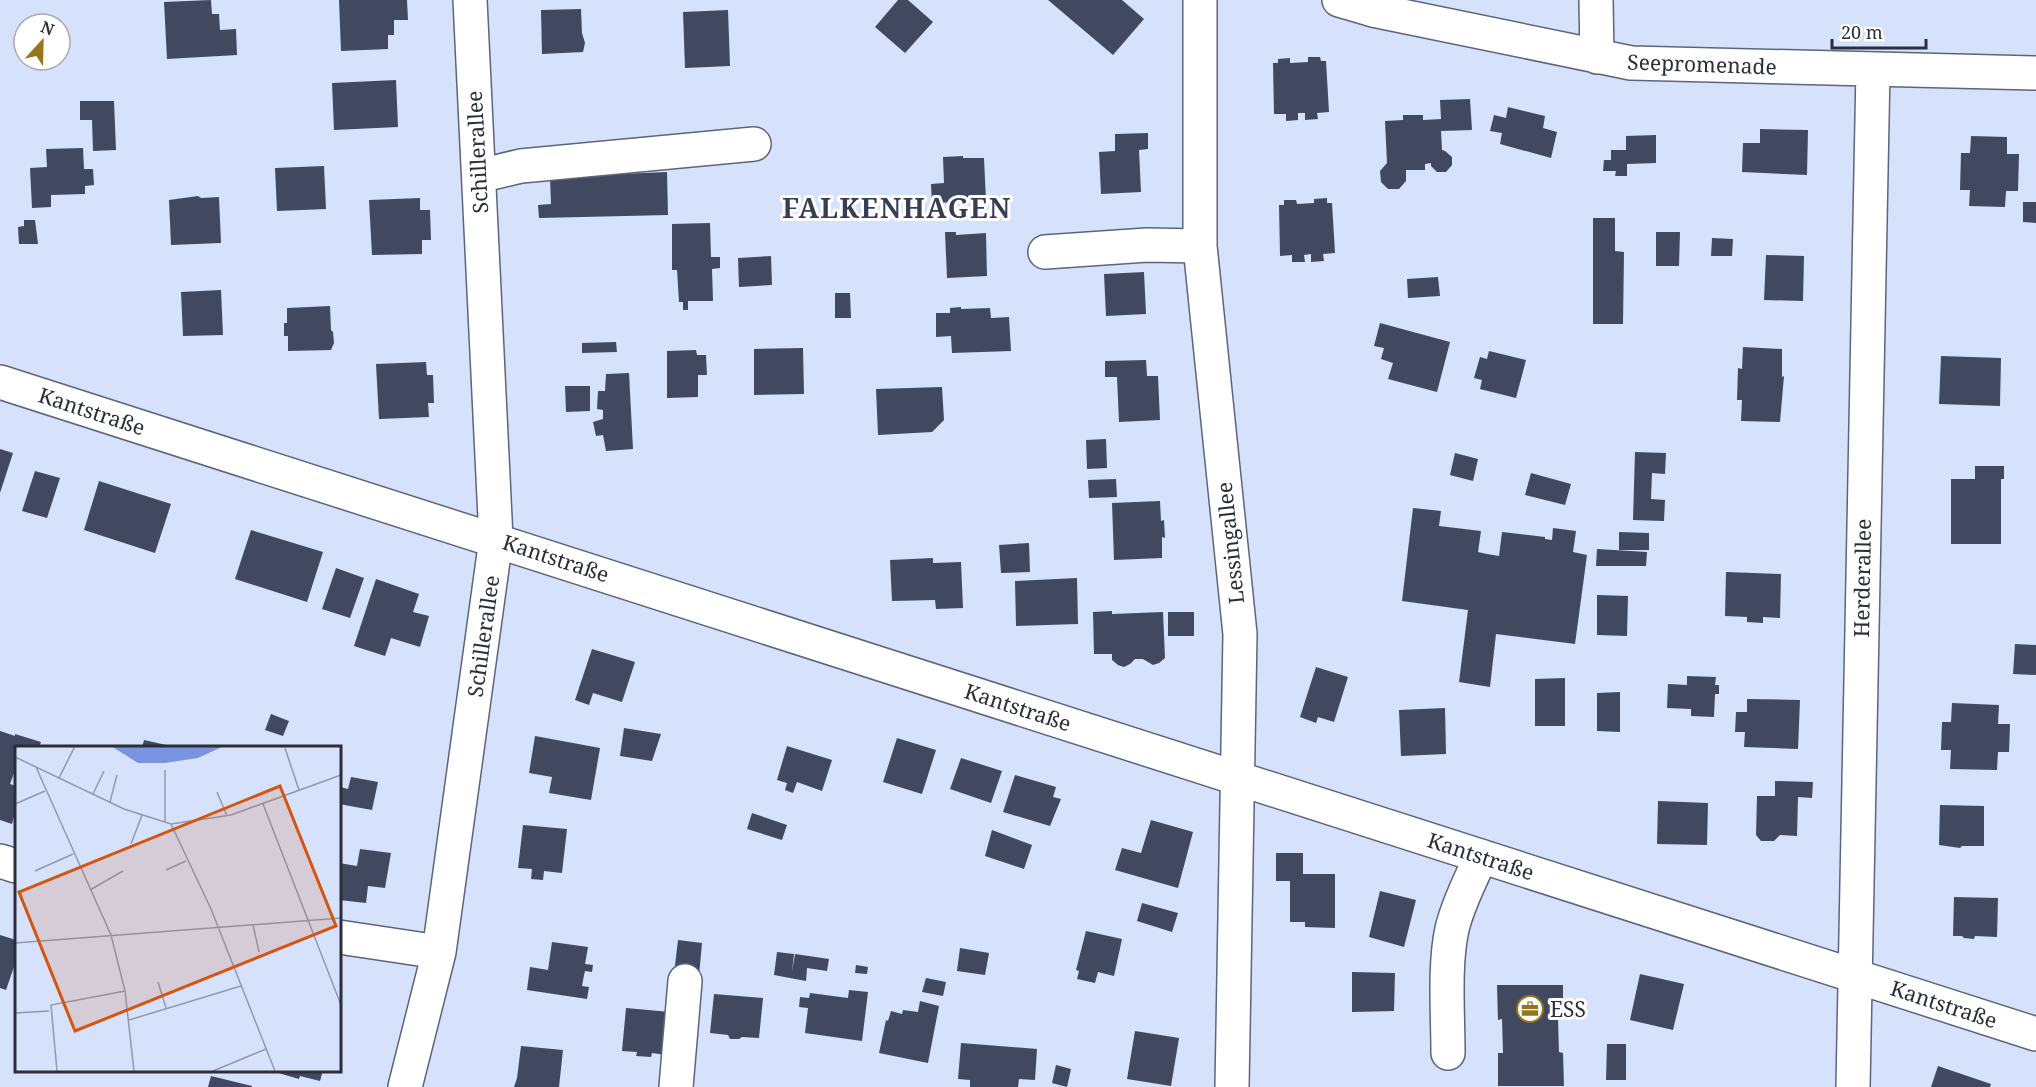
<svg xmlns="http://www.w3.org/2000/svg" width="2036" height="1087" viewBox="0 0 2036 1087" font-family="'Noto Serif',serif">
<style>
.building{fill:#40495f}
.lines{fill:none;stroke-linecap:round;stroke-linejoin:round}
.minor-casing{stroke:#5c657d;stroke-width:36}
.minor{stroke:#fff;stroke-width:33}
.labels{text-anchor:middle;dominant-baseline:central;stroke-width:6;stroke-linejoin:round;paint-order:stroke}
.street-label{font-size:21px;fill:#2a2e39;stroke:#fff}
.poi-label{font-size:21px;fill:#2a2e39;stroke:#fff;text-anchor:start}
.district-label{font-size:27px;font-weight:bold;letter-spacing:1.5px;fill:#353e54;stroke:#fff}
.inset-road{fill:none;stroke:#9199ae;stroke-width:1.5}
.view{fill:#d55510;fill-opacity:0.15;stroke:#d55510;stroke-width:3}
.inset-edge{fill:none;stroke:#2a2e39;stroke-width:3}
</style>
<rect width="100%" height="100%" fill="#d6e1fc"/>
<path class="building" d="M211 0 212 14H219L220 30 236 29 237 55 167 59 164 2Z
M339 0H407L408 20H394V35H388V49L341 51Z
M898 0H908L933 22 905 53 875 27Z
M1048 0H1122L1144 19 1113 55Z
M581 9 582 33 585 43 583 52 542 54 541 10Z
M728 10 730 66 685 68 683 12Z
M1308 57H1320L1321 61H1326L1329 112 1317 113 1318 119 1305 120V113H1298V120L1286 121V114H1274L1273 63H1278V59L1290 58V63L1308 62Z
M396 80 398 127 334 130 332 83Z
M1470 99 1472 130 1441 131 1442 150 1445 151 1452 157V165L1446 172H1437L1431 166V163L1425 164V170H1406V181L1399 189H1388L1381 182 1380 171 1387 163 1385 121 1403 120V115H1423V120L1441 119 1440 100Z
M80 101H114L116 150 93 151 92 120H80Z
M1508 107 1545 116 1543 128 1557 132 1551 158 1500 144 1502 133 1490 131 1494 115 1506 118Z
M1760 129 1808 130 1807 175 1742 172 1743 143H1760Z
M1148 133V149L1139 150 1141 192 1101 194 1099 152 1115 151V134Z
M1656 135V163L1627 164V176H1615L1616 171H1603L1604 160H1611V150H1626V136Z
M1971 136 2007 137V154H2019L2018 191H2006L2005 207 1969 206 1970 190H1960L1961 153H1970Z
M83 148 84 169H93L94 185 85 186V194L51 195V207L32 208 30 168 47 167 46 149Z
M963 156V158H984L986 201 932 203 931 184 944 183 943 157Z
M324 166 326 209 277 211 275 168Z
M667 172 668 215 539 218 538 205 551 204 550 177Z
M198 196 201 198 219 197 221 243 171 245 169 200Z
M420 198V210H430L431 240H422V254L372 255 369 200Z
M1327 198V203H1332L1335 253 1323 254 1324 261 1311 262V254L1304 255 1305 262H1292V255L1280 256 1279 205H1284V200H1296L1297 204 1314 203V199Z
M2023 202H2036V223L2023 222Z
M1593 218H1615V251L1624 252 1623 324H1593Z
M24 220H35L38 244H19L18 227 24 226Z
M710 223 711 257H720V268L712 269 713 301H688V310H683V302H679L677 270H672V224Z
M945 232H956V235L986 233 987 276 947 278Z
M1656 232H1680L1679 266H1656Z
M1712 238 1733 239 1732 256H1711Z
M1766 255 1804 256 1803 301 1764 300Z
M771 256 772 285 739 287 738 258Z
M1144 272 1146 314 1106 316 1104 274Z
M1438 277 1440 296 1408 298 1407 279Z
M221 290 223 335 183 336 181 292Z
M835 293H850L851 318H835Z
M330 306 331 330 333 332 334 343 331 350 288 351V336H284V323H287V308Z
M961 307V309L990 308 991 318 1009 317 1011 351 952 353 951 336 936 337V313H950V308Z
M1380 323 1450 342 1437 392 1388 379 1393 363 1381 359 1384 348 1374 346Z
M616 342 617 352 582 353V343Z
M1743 347 1782 349V377L1784 376 1780 422 1741 421 1742 400H1737L1738 368 1742 369Z
M803 348 804 394 754 395V349Z
M696 350 697 355H706L707 375H698V397L667 398V351Z
M1489 351 1526 360 1516 398 1480 389 1482 380 1474 378 1480 357 1487 359Z
M1941 356 2001 358 2000 406 1939 404Z
M1146 360 1147 376H1158L1160 420 1119 422 1117 377H1105V361Z
M426 362 427 375H433L434 403H428L429 417 379 419 376 364Z
M629 373 633 449 606 451 603 435 596 436 593 422 603 419V410L597 409 598 391H605L606 374Z
M565 386H590V411L566 412Z
M942 387 944 420 932 432 878 435 876 389Z
M1106 439 1107 468 1087 469 1086 440Z
M0 449 13 453 0 493Z
M1635 452 1666 453 1665 474 1652 473 1651 499 1665 500 1664 521 1633 520Z
M1455 453 1478 459 1473 481 1450 475Z
M1975 466H2004V479H2001V544H1951V479H1975Z
M35 471 60 478 47 518 22 511Z
M1531 473 1571 484 1565 505 1525 495Z
M1116 479 1117 497 1089 498 1088 480Z
M99 481 171 504 155 553 84 530Z
M1160 501 1161 521 1164 520 1165 538 1162 537V558L1114 560 1112 503Z
M1413 508 1441 511 1439 526 1481 531 1478 552 1487 554 1499 556 1502 532 1545 537V539L1552 540 1553 528 1576 531 1573 552 1587 555 1575 644 1496 634 1490 687 1459 682 1468 610 1402 601Z
M251 530 323 552 307 602 235 579Z
M1619 532 1649 533V550H1619Z
M1029 543 1030 572 1001 573 999 545Z
M1597 549 1647 552 1646 566H1596Z
M933 558V563L961 562 963 608 936 609 935 600 892 601 890 560Z
M336 568 364 578 350 618 322 609Z
M1726 572 1781 574 1780 618 1763 617V623L1747 622V617L1725 616Z
M1077 578 1078 624 1016 626 1015 581Z
M376 579 419 594 413 612 429 616 420 647 391 638 385 656 354 646Z
M1597 595 1628 596 1627 636 1597 635Z
M1112 611V614L1163 612 1165 658 1159 663 1153 665 1143 659H1135L1130 664 1124 667 1118 665 1112 660V654H1094L1093 612Z
M1168 612H1194V636H1168Z
M2015 644 2036 645V675L2013 674Z
M592 649 635 662 622 702 593 693 589 705 575 700Z
M1316 667 1348 677 1334 722 1318 717 1316 723 1300 717Z
M1687 676 1716 677 1715 685H1719V694H1715L1714 717 1691 716V709L1667 708 1668 684 1687 685Z
M1565 678V726H1535V679Z
M1620 692V732L1597 731V693Z
M1747 699 1800 700 1798 749 1744 747 1745 732H1735L1736 712H1747Z
M1952 703 1999 705 1998 724H2010L2009 752H1998L1997 770 1950 769 1951 750H1941L1942 722H1951Z
M1445 708 1446 754 1401 756 1399 710Z
M271 714 289 721 283 736 265 730Z
M624 728 661 734 652 761 620 756Z
M0 731 15 736V734L41 742 39 748H16V768L10 784 16 786V809L12 824 0 820Z
M535 736 600 748 591 800 549 793 552 777 529 773Z
M897 738 936 750 922 794 883 782Z
M144 740 175 747V748H142Z
M787 746 832 760 822 791 797 782 793 793 785 790 787 783 777 780Z
M961 758 1002 771 991 803 950 789Z
M1015 775 1056 787 1053 797 1061 799 1050 826 1003 812Z
M351 777 378 782 372 810 339 804 340 787 348 789Z
M1775 781 1813 782 1812 798 1798 797 1797 836 1780 835 1774 841H1761L1756 835 1757 796H1775Z
M1658 801 1708 803 1707 845 1657 844Z
M1940 805 1984 806V846H1962L1960 848 1939 845Z
M752 813 787 825 782 840 747 829Z
M1151 820 1193 832 1178 888 1115 870 1122 848 1141 853Z
M523 825 567 829 562 873 544 871 543 880 531 879 532 869 518 868Z
M992 830 1032 845 1024 869 985 856Z
M360 849 391 853 385 888 368 886 366 903 339 900V863L357 866Z
M1276 853H1303V874H1335V928L1305 927V922H1290V881H1276Z
M1380 891 1416 900 1404 947 1369 937Z
M1954 897 1998 898 1997 937 1975 936 1974 939 1964 938 1962 936H1953Z
M1142 903 1178 913 1172 932 1137 921Z
M1086 931 1122 939 1114 976 1098 972 1095 983 1077 979 1079 971 1076 970Z
M0 935 16 940V961L6 990 0 988Z
M678 940 702 943 699 976 674 974Z
M552 942 588 947 585 964 593 965 592 972 585 971 584 975 582 986 589 987 587 999 527 990 530 967 548 970Z
M960 948 989 953 985 975 957 971Z
M777 952 794 954 792 972 795 954 829 959 827 971 807 968 806 981 774 975Z
M856 965 868 967 867 974 855 973Z
M1352 972 1395 973 1394 1011 1352 1012Z
M1640 974 1684 984 1673 1030 1630 1020Z
M926 978 946 982 943 996 922 992Z
M1497 985H1563V1019H1558L1559 1052 1563 1053 1564 1086H1498V1053H1503L1502 1019 1498 1020Z
M849 990 868 992 862 1041 805 1033 808 1008 799 1007 800 997 809 998 810 993 848 998Z
M714 994 763 998 759 1038 742 1037 739 1039H730L728 1035 710 1033Z
M920 1001 939 1006 928 1063 879 1053 886 1020 888 1021 891 1011 902 1014 903 1010 918 1012Z
M626 1008 670 1012 666 1055 652 1053 651 1057 636 1056 637 1052 622 1051Z
M1135 1031 1179 1038 1171 1086 1127 1079Z
M961 1043 1037 1049 1035 1080 1019 1079 1018 1087H970V1080L958 1079Z
M1607 1044H1626V1080H1606Z
M521 1046 563 1050 559 1087H514L517 1078Z
M1056 1065 1071 1069 1067 1087 1052 1083Z
M1938 1066 1991 1084 1990 1087H1931Z
M268 1070H323L320 1081 300 1076 299 1079Z
M211 1076 252 1086V1087H208Z"/>
<g class="lines">
<defs>
<path id="minor" d="M1200 0V246L1240 634 1232 1087
M1339 0 1373 10 1631 63 2036 73
M1596 0 1597 57
M479 176 521 166 754 144
M1045 252 1147 245 1200 246
M0 382 2036 1034
M0 861 16 866
M339 937 439 952
M1448 1053C1448 1015 1444 965 1452 929 1458 903 1471 880 1481 856
M405 1087 439 952 496 539 470 0
M676 1087 685 981
M1853 1087 1873 69"/>
</defs>
<use href="#minor" class="minor-casing"/>
<use href="#minor" class="minor"/>
</g>
<defs>
<symbol id="office-ring" viewBox="-11 -11 22 22"><circle r="9.5" fill="#fff" stroke="#95761e" stroke-width="1.5"/><path d="M-6-3h4V-5.5h4V-3h4V5H-6ZM-1-4.5V-3h2v-1.5ZM-6 0V1H6V0Z" fill="#95761e"/></symbol>
</defs>
<g fill-rule="evenodd">
<use href="#office-ring" x="1515" y="994" width="30" height="30"/>
</g>
<g class="labels">
<g class="street-label">
<text transform="translate(1702 64) rotate(2)">Seepromenade</text>
<text transform="translate(477 152) rotate(-93)">Schillerallee</text>
<text transform="translate(92 411) rotate(18)">Kantstraße</text>
<text transform="translate(1230 543) rotate(-96)">Lessingallee</text>
<text transform="translate(556 558) rotate(18)">Kantstraße</text>
<text transform="translate(1862 578) rotate(-89)">Herderallee</text>
<text transform="translate(483 636) rotate(-82)">Schillerallee</text>
<text transform="translate(1018 707) rotate(18)">Kantstraße</text>
<text transform="translate(1481 856) rotate(18)">Kantstraße</text>
<text transform="translate(1944 1004) rotate(18)">Kantstraße</text>
</g>
<g class="poi-label">
<text x="1550" y="1009">ESS</text>
</g>
<g class="district-label">
<text x="897" y="207">FALKENHAGEN</text>
</g>
</g>
<g transform="translate(15 746)">
<rect width="326" height="326" fill="#d6e1fc"/>
<path d="M96 0H209L183 12 150 17H123Z" fill="#7995e2"/>
<path class="inset-road" d="M270 2 284 44M0 11 109 63 156 78 216 69 326 29M21 21 96 189 110 245 119 325M44 32 60 0M202 46 212 70M78 48 89 25M95 56 102 29M0 58 30 45M248 58 326 259M150 76V24M156 78 196 163 260 325M116 98 127 69M151 124 171 115M20 125 58 108M75 144 108 125M238 179 244 206M0 197 326 172M143 236 151 262M0 267 34 265M114 274 226 240M42 325 36 259 110 245M198 325 251 303"/>
<path class="view" d="M265 40 321 180 60 285 4 146Z"/>
<rect width="326" height="326" class="inset-edge"/>
</g>
<g transform="translate(42 42) rotate(22)"><circle r="28" fill="#ffffff" stroke="#aaabb0" stroke-width="1.5"/>
<path d="M0-4.5L10 22L0 15L-10 22Z" fill="#95761e"/>
<text y="-9" font-size="16" font-weight="bold" text-anchor="middle" fill="#2a2e39">N</text>
</g>
<path d="M1832 39v9h94v-9" fill="none" stroke="#2a2e39" stroke-width="3"/>
<text x="1841" y="39" font-size="18" fill="#2a2e39" stroke="#ffffff" stroke-width="4.5" paint-order="stroke">20 m</text>
</svg>
